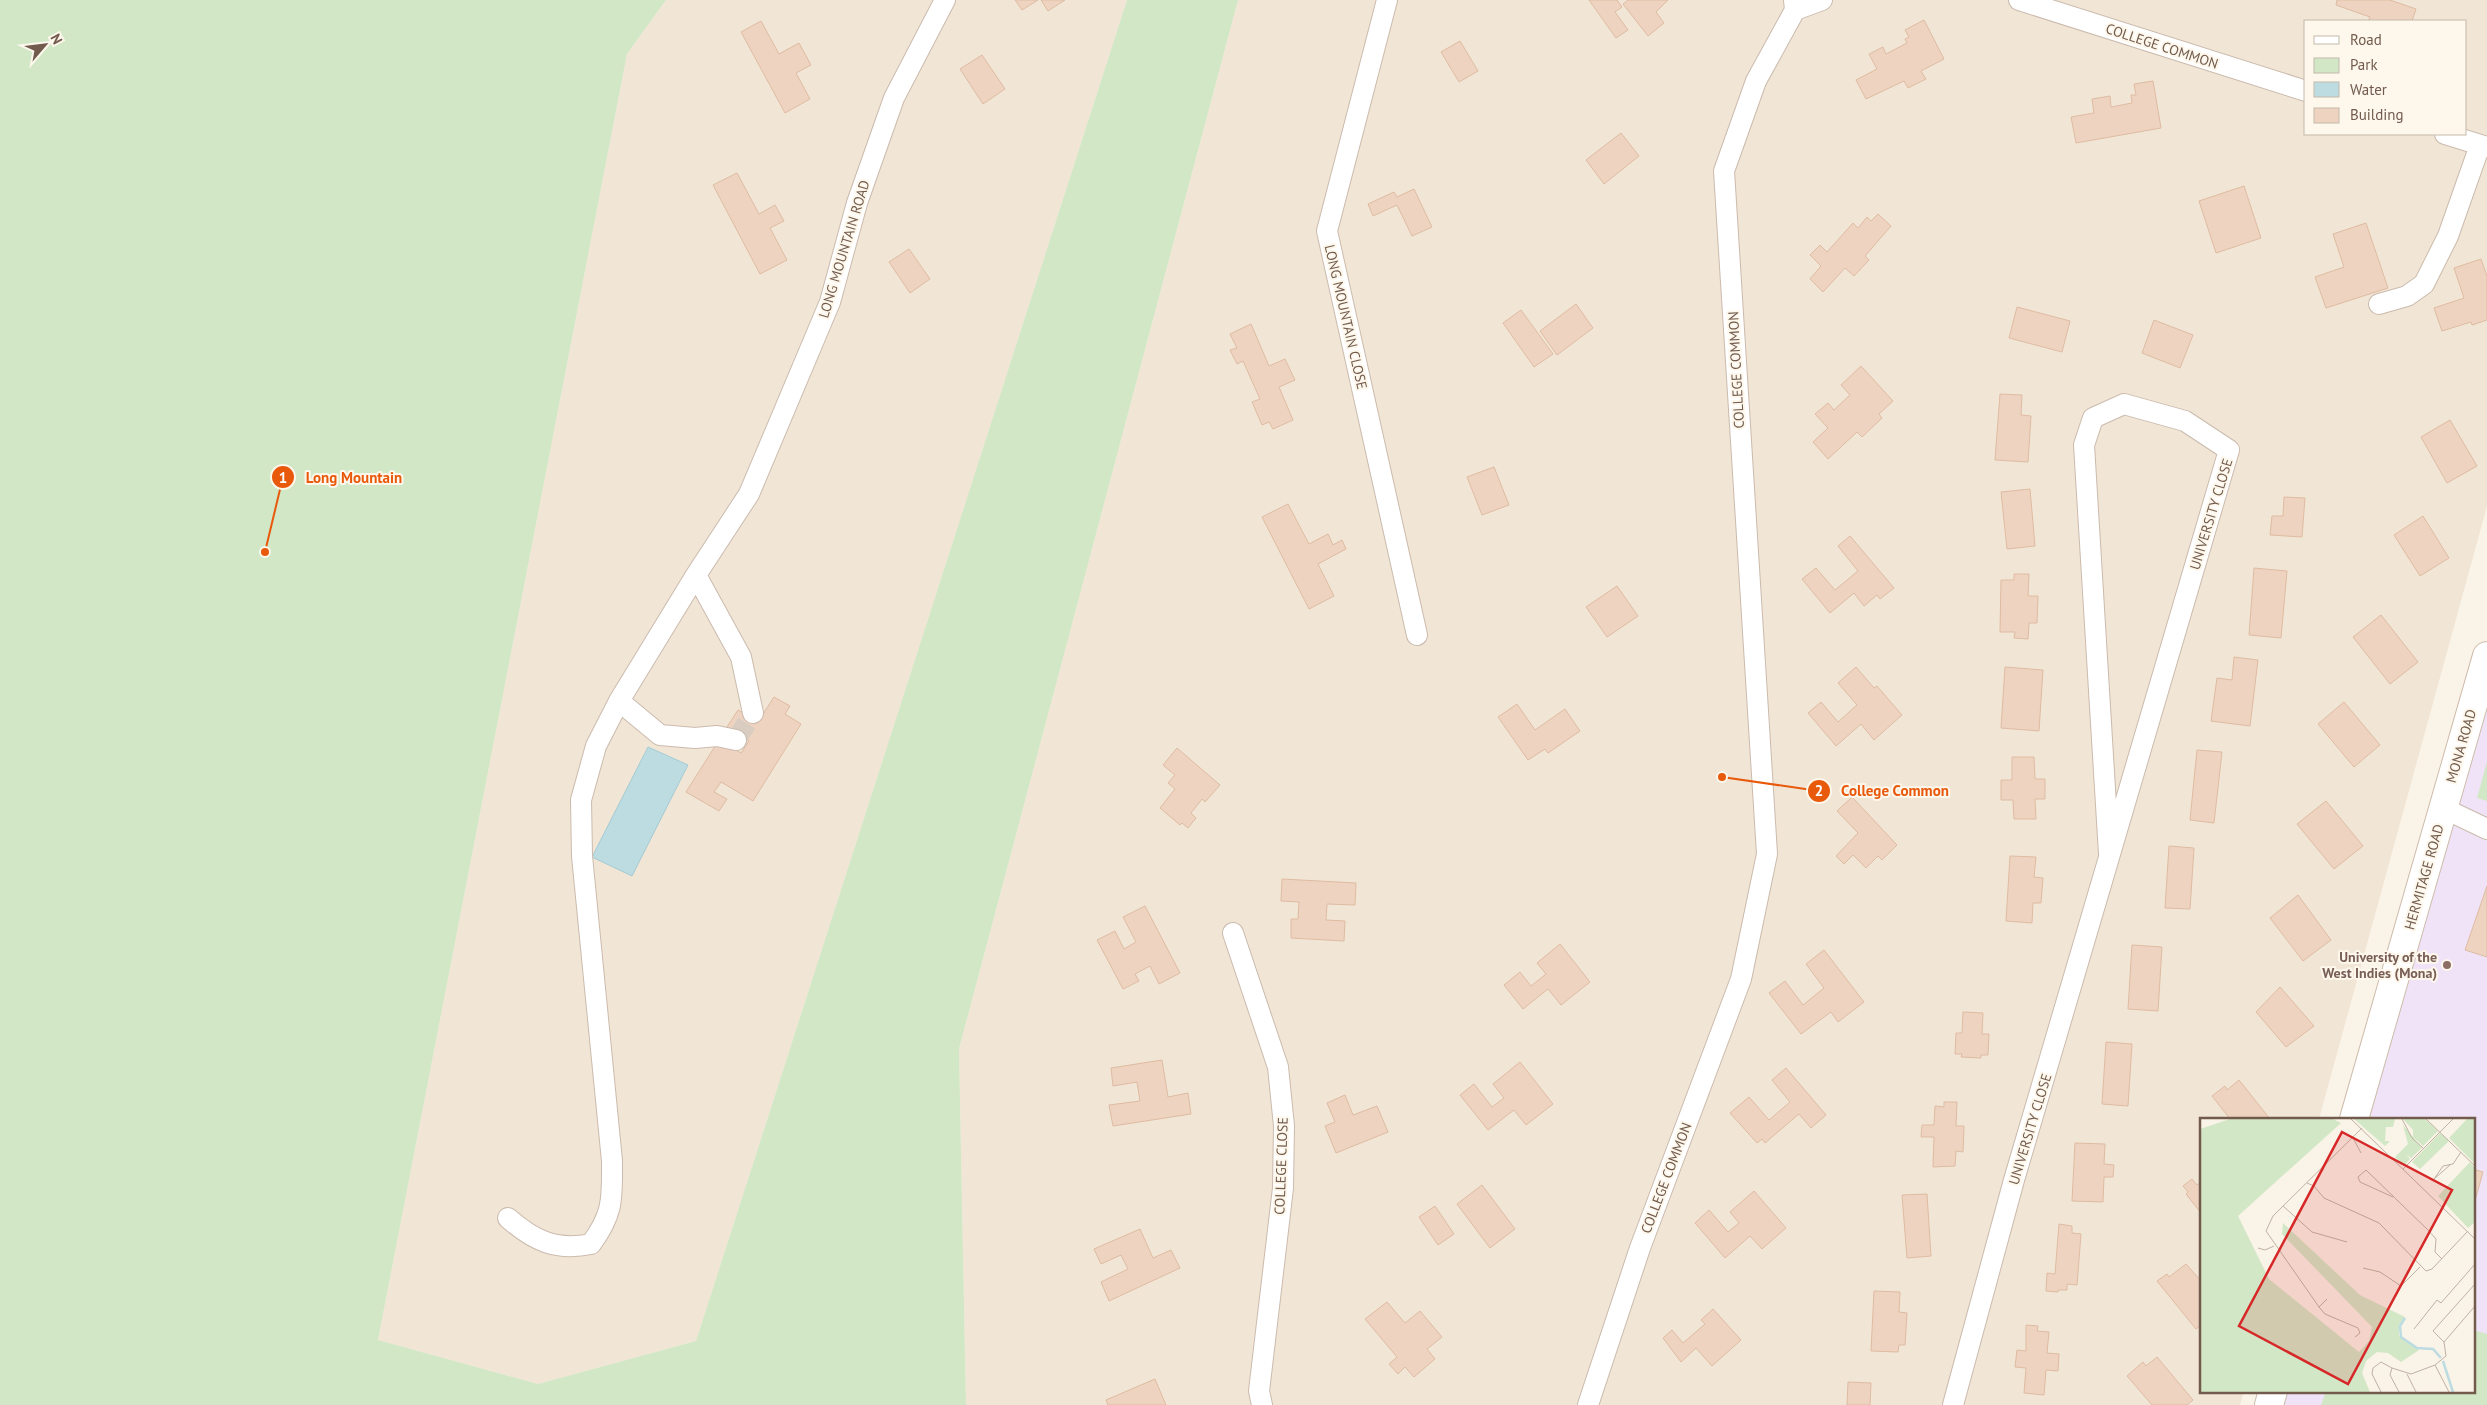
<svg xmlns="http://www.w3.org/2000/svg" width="2487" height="1405" viewBox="0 0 2487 1405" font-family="'PT Sans',sans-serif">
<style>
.residential{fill:#f1e5d5;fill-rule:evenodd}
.education{fill:#f0e3f7}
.green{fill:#d2e7c6}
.water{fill:#bcdce2;stroke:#a4cbd3}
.building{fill:#eed4c0;stroke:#dfbba2}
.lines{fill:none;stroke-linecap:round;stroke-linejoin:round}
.street-tunnel{stroke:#d8cdc0;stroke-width:20;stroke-dasharray:20 10;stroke-linecap:butt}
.street-casing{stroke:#cbbbae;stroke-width:22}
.secondary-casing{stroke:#cebcab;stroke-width:30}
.street{stroke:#fff;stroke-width:20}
.secondary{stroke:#fff;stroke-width:28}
.education-dot{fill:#8d6e63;stroke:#fdf7ec;stroke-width:2}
.labels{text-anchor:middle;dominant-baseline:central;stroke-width:4;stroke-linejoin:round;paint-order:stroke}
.street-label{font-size:14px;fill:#725b4d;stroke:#fdf7ec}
.education-label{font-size:14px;font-weight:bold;fill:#785e54;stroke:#fdf7ec;text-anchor:end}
.inset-river{fill:none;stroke:#bcdce2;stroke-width:2.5}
.inset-road{fill:none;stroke:#c0b1a4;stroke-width:1}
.view{fill:#d62828;fill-opacity:0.15;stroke:#d62828;stroke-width:2.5}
.inset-edge{fill:none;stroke:#725b4d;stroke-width:2.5}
.leader{fill:none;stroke:#e8590c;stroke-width:2}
.callout-dot{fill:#e8590c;stroke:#fdf7ec;stroke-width:2}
.mark-label{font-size:15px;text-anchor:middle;font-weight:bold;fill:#fff}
.callout-label{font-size:15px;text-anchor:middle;font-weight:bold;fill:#e8590c;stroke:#fdf7ec;stroke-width:4;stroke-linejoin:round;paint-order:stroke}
</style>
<rect width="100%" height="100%" fill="#faf3e7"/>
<path class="residential" d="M666 0H1127L696 1341 538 1384 378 1340 627 54Z
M1238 0H2487V506L2319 1119H2201V1391H2244L2240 1405H966L959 1049ZM2306 21H2466V134H2306Z"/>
<path class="education" d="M2487 687V1405H2280L2284 1391H2473V1119H2363Z"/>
<path class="green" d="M0 0H666L627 54 378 1340 538 1384 696 1341 1127 0H1238L959 1049 966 1405H0Z
M2487 762V801L2477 798Z
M2473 1330 2487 1334V1405H2321L2326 1391H2473Z"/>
<path class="water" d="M648 747 688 765 632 876 592 857Z"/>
<path class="building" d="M1015 0H1038L1022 10Z
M1041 0H1065L1048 11Z
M1589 0H1617L1622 7 1615 12 1628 30 1616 38Z
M1628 0H1668L1656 12 1664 23 1648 36 1623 4Z
M2337 0H2390L2416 9 2412 21H2368L2370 17 2336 5Z
M1924 20 1944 59 1921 71 1926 79 1908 88 1904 81 1866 99 1856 80 1877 69 1869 54 1883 47 1886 54 1907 43 1905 39 1909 37 1905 30Z
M761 21 779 54 799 43 811 65 796 73 810 99 785 113 741 32Z
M1460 41 1478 71 1459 82 1441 52Z
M982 55 1005 89 983 104 960 69Z
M2153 81 2161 128 2076 143 2071 117 2094 113 2092 99 2110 96 2111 107 2132 103 2131 95H2136L2134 84Z
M1621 133 1639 156 1604 184 1586 160Z
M737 173 759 214 775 205 784 221 770 228 787 260 760 274 713 185Z
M2244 186 2261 238 2216 253 2199 201Z
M1414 189 1432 227 1412 236 1397 205 1373 216 1368 204 1394 192 1397 197Z
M1878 214 1891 226 1865 256 1869 260 1854 276 1845 268 1823 292 1810 279 1821 266 1810 255 1820 245 1827 252 1853 223 1858 228 1867 217 1871 221Z
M2366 223 2388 288 2326 308 2315 277 2344 267 2333 234Z
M909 249 930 279 910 293 889 262Z
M2481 259 2487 276V320L2472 325 2471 322 2442 331 2434 308 2464 298 2454 268Z
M1576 304 1593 328 1557 355 1540 331Z
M2017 307 2070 321 2062 352 2009 338Z
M1521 310 1553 354 1534 367 1503 323Z
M2154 320 2193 335 2180 368 2142 353Z
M1251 324 1269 366 1285 359 1295 380 1279 387 1293 420 1273 429 1269 422 1262 425 1252 402 1260 399 1243 361 1237 364 1230 350 1237 348 1230 334Z
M1861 366 1893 401 1879 414 1882 418 1862 437 1857 432 1828 459 1813 442 1828 428 1815 414 1828 403 1834 410 1850 395 1841 385Z
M2000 394 2022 395 2021 415 2031 416 2028 462 1995 460Z
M2450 420 2477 466 2447 483 2421 437Z
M1494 467 1509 505 1482 515 1467 477Z
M2030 489 2035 546 2007 549 2001 492Z
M2284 497 2305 498 2302 537 2270 535 2272 516H2283Z
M1288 504 1309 544 1328 534 1333 545 1342 540 1346 549 1318 564 1334 596 1309 609 1262 517Z
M2423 516 2449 558 2420 576 2394 535Z
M1850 536 1894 588 1880 599 1877 595 1864 606 1854 593 1830 613 1802 579 1816 568 1835 590 1858 571 1838 546Z
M2254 568 2287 571 2281 638 2249 635Z
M2014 574H2029L2028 596H2038L2037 623H2029L2028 639 2014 638 2015 632H2000L2001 580H2014Z
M1617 586 1638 616 1607 637 1586 607Z
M2381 615 2418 662 2390 684 2353 637Z
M2234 657 2258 660 2250 726 2211 721 2217 678 2232 680Z
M1856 667 1874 688 1877 686 1902 715 1874 740 1861 724 1836 746 1808 713 1821 702 1838 722 1857 705 1838 683Z
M2005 667 2043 670 2039 731 2001 728Z
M774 697 790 706 785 714 801 724 753 801 721 782 714 792 727 799 719 811 686 792 719 740 741 753 749 741 727 727 738 710 758 722Z
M2344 702 2380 745 2354 767 2318 724Z
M1517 704 1535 730 1565 709 1580 731 1548 753 1545 749 1528 760 1498 717Z
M1177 748 1220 785 1205 802 1202 799 1191 813 1196 818 1188 828 1182 823 1180 825 1160 808 1175 789 1168 783 1175 775 1163 765Z
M2197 750 2222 752 2214 823 2190 820Z
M2012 757H2034L2035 779H2045V799H2035L2036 819H2014L2013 800H2001V780H2012Z
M1852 797 1897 845 1882 860 1878 856 1866 868 1853 855 1844 864 1836 856 1858 833 1837 811Z
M2326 801 2363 846 2334 869 2297 824Z
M2169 846 2194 848 2190 909 2165 908Z
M2010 856 2036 857 2034 877 2043 878 2041 903H2033L2032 923 2006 921Z
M1282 879 1356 883 1355 905 1327 904 1326 920 1345 921 1344 941 1291 938V919H1298L1299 902 1281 901Z
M2487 886V957L2465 950Z
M2298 895 2331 940 2303 961 2270 918Z
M1145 906 1180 973 1159 984 1150 966 1135 974 1139 981 1123 989 1097 940 1115 931 1124 949 1136 942 1123 917Z
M1560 944 1590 982 1561 1005 1548 989 1523 1009 1504 985 1520 972 1531 986 1546 974 1537 963Z
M2132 945 2162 947 2158 1011 2128 1009Z
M1824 950 1864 1002 1838 1022 1831 1012 1801 1034 1769 993 1785 981 1803 1005 1824 988 1806 964Z
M2280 987 2314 1026 2286 1047 2256 1012Z
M1963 1012 1983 1013 1982 1034H1989L1988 1055H1981V1058L1961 1057 1962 1054H1955L1956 1033H1962Z
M2106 1042 2132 1044 2128 1106 2102 1104Z
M1162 1060 1168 1097 1188 1093 1191 1114 1113 1126 1109 1105 1140 1101 1137 1082 1113 1086 1111 1068Z
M1520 1062 1553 1104 1526 1125 1514 1110 1488 1130 1460 1095 1474 1084 1492 1107 1504 1098 1493 1084Z
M1786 1068 1826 1115 1811 1128 1799 1114 1765 1143 1762 1139 1757 1143 1730 1113 1749 1097 1769 1120 1790 1102 1772 1080Z
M2239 1080 2270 1119H2230L2212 1096 2225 1086 2227 1090Z
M1345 1095 1353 1115 1377 1106 1388 1132 1336 1153 1325 1126 1335 1122 1327 1103Z
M1944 1102H1957L1956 1126H1964L1963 1152 1956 1151 1955 1166 1933 1167 1934 1137H1921L1922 1125H1934L1935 1106 1944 1107Z
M2075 1143 2105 1144 2104 1164 2114 1165 2113 1177H2104L2103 1202 2072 1201Z
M2473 1169 2483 1172 2473 1208Z
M2192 1179 2197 1185 2201 1182V1213L2186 1194 2188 1192 2183 1186Z
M1482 1185 1515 1229 1490 1248 1457 1204Z
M1754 1191 1786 1228 1762 1249 1750 1236 1725 1258 1695 1223 1709 1210 1728 1232 1739 1223 1730 1212Z
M1927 1194 1931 1256 1907 1258 1902 1195Z
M1435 1206 1454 1234 1438 1245 1419 1217Z
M2059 1224 2072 1226V1233L2081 1234 2077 1285 2067 1284V1290H2058V1292L2046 1291 2047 1273 2055 1274Z
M1140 1229 1153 1258 1171 1250 1180 1268 1109 1301 1101 1282 1128 1269 1121 1255 1101 1264 1094 1249Z
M2186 1264 2201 1281V1325L2196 1329 2157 1281 2167 1274 2169 1277Z
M1874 1291 1900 1292 1899 1312 1907 1313 1905 1345H1899L1898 1352 1871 1351Z
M1387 1302 1405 1323 1420 1311 1442 1337 1427 1349 1435 1359 1414 1377 1405 1367 1398 1374 1389 1364 1397 1357 1365 1319Z
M1713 1309 1741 1340 1712 1366 1696 1348 1681 1362 1663 1338 1672 1330 1683 1343 1705 1324 1701 1320Z
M2026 1325 2038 1326 2037 1331 2049 1332 2047 1353 2059 1354 2058 1371 2046 1370 2044 1395 2024 1393 2026 1368 2015 1367 2017 1350 2026 1351Z
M2157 1357 2193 1400 2187 1405H2152L2127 1376 2143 1362 2146 1366Z
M1155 1379 1166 1405H1108L1106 1400Z
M1848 1382 1871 1383 1870 1405H1847Z"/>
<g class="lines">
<path class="street-tunnel" d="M736 740 753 713"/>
<defs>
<path id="street" d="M1387 0 1327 231 1417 635
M2019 0 2306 91
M1795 10 1822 0
M2445 134 2487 147
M2379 304 2407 296 2424 284 2448 236 2480 145
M696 575 741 657 753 713
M736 740 717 736 695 738 660 735 619 701 696 575 749 494 830 302 857 203 894 98 945 0
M2443 808 2487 829
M1233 933 1278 1067 1284 1126 1283 1188 1259 1391 1262 1405
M508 1218C534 1241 556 1251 591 1244 614 1213 612 1198 612 1161L582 856 581 800 596 746 619 701
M1588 1405 1640 1248 1741 979 1767 854 1724 171 1756 81 1795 10 1794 0
M1953 1405 2014 1180 2229 450 2185 421 2124 404 2093 418 2084 445 2109 854"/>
<path id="secondary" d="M2354 1119 2487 656
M2269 1405 2273 1391"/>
</defs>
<use href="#street" class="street-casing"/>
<use href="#secondary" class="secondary-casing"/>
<use href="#street" class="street"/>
<use href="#secondary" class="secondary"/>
</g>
<circle class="education-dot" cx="2447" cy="965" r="5"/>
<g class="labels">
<g class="street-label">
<text transform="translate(2162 46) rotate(18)">COLLEGE COMMON</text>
<text transform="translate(844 249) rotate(-73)">LONG MOUNTAIN ROAD</text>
<text transform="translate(1346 317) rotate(77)">LONG MOUNTAIN CLOSE</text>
<text transform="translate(1736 370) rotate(-93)">COLLEGE COMMON</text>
<text transform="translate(2211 514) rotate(-73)">UNIVERSITY CLOSE</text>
<text transform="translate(2461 746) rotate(-74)">MONA ROAD</text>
<text transform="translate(2424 877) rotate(-74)">HERMITAGE ROAD</text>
<text transform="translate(2030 1129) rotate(-73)">UNIVERSITY CLOSE</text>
<text transform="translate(1281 1166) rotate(-88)">COLLEGE CLOSE</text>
<text transform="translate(1666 1178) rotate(-69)">COLLEGE COMMON</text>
</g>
<g class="education-label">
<text x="2437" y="957">University of the<tspan x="2437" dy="16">West Indies (Mona)</tspan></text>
</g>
</g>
<g transform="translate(2200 1118)">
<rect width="275" height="275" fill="#faf3e7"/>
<path d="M30 1H133L141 5 38 98 69 161 159 234 169 223 172 209 82 116 83 105 160 177 205 199 199 207V218L219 232 201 244 188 235 177 234 166 243 162 255 170 274H0V11ZM154 1H195L193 9H186L185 23H190L185 28ZM203 1H225L238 13 223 28 213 19V12ZM267 1H275V46L249 20ZM203 7 222 30 211 40 206 36 210 41 204 48 195 39 208 26ZM240 15 249 23 220 51 212 44ZM270 44 275 50V104L268 110 238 78Z" fill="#d2e7c6"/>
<path class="inset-river" d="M205 200 200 208 201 219 217 230 233 231 241 240M243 243 253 274"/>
<path class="inset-road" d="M151 1 275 121M202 1 212 20 223 30M226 1 275 48M153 20 161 35M250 47 234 61 243 48 253 46 261 34M203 51 253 1M107 65 114 68 124 80 179 105 226 153 232 151 268 113M193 79 160 64 158 59 166 52 229 113 236 121 235 134 242 141M83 88 112 114 147 124M58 130 65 132 74 128M163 150 180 154 201 168 220 149M127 181 119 189 66 113 73 98 162 10M119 189 125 196 158 210 160 215 155 219M214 211 237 182 241 185 275 146M244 224 233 213 275 166M244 224 275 188M235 247 249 274M207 256 216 274M181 274 172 256 173 250 181 244 192 250M199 274 190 257 192 250 211 256 235 247 246 238 244 224"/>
<path class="view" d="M142 14 252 72 148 266 39 208Z"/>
<rect width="275" height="275" class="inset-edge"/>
</g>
<path class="leader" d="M265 552L283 477M1722 777L1819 791"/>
<g class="callout-dot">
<circle cx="265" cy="552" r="5"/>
<circle cx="1722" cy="777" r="5"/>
<circle cx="283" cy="477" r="12"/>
<circle cx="1819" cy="791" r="12"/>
</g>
<g class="mark-label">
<text x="283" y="483">1</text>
<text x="1819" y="796">2</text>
</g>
<g class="callout-label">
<text x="354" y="483">Long Mountain</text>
<text x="1895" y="796">College Common</text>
</g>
<rect x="2304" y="20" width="162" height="115" fill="#fdf7ec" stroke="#c5b9ac"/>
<rect x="2314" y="36" width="25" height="8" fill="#ffffff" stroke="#c5b9ac"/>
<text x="2350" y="45" font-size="15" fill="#725b4d">Road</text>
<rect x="2314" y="58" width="25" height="15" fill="#d2e7c6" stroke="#c5b9ac"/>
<text x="2350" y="70" font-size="15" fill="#725b4d">Park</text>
<rect x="2314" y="82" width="25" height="15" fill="#bcdce2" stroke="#c5b9ac"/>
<text x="2350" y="95" font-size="15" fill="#725b4d">Water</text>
<rect x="2314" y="108" width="25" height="15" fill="#eed4c0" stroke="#c5b9ac"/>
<text x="2350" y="120" font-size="15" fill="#725b4d">Building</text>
<g transform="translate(45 45) rotate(62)" stroke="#fdf7ec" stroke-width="4" paint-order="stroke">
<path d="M0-4L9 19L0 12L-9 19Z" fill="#725b4d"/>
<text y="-8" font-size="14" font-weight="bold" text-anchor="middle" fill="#725b4d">N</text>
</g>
</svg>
